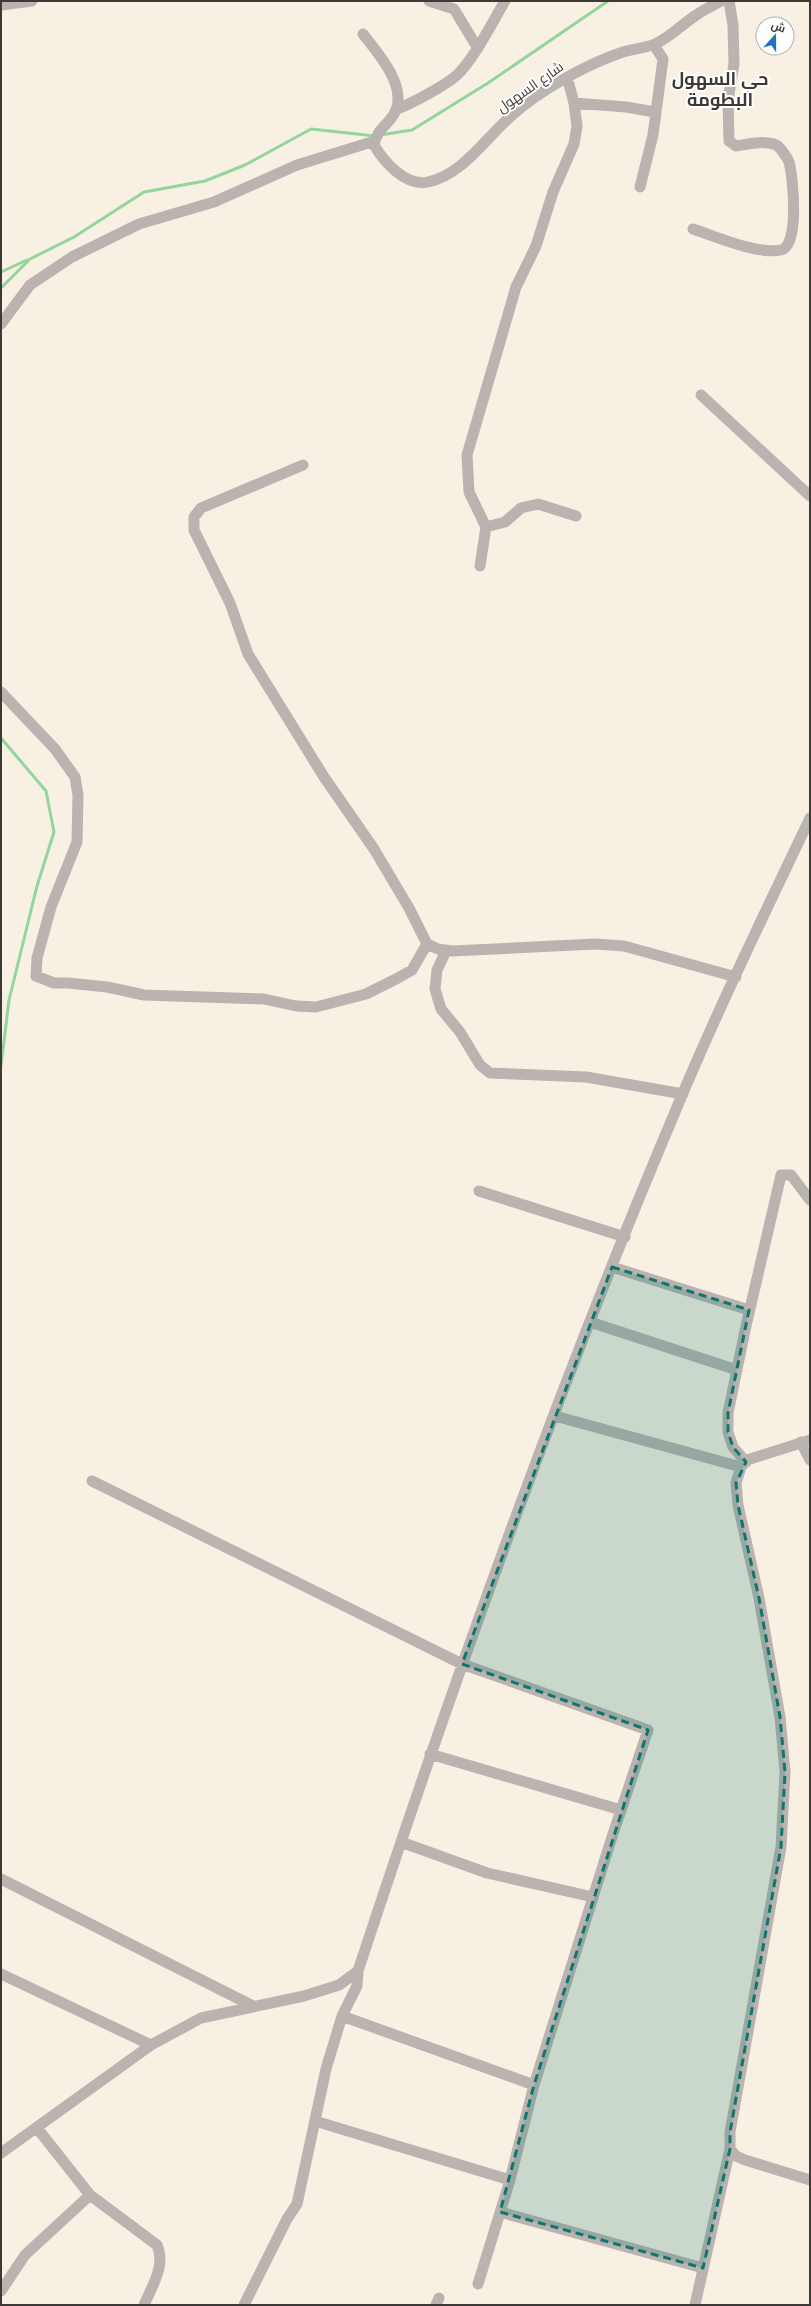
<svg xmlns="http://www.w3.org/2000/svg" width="811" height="2306" viewBox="0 0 811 2306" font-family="Quicksand,Cairo,sans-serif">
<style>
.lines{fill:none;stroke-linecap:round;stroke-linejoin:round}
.stream{stroke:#93d59b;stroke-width:3}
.minor{stroke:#bab3b0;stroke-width:11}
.marked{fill:#0f766e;fill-opacity:0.2;stroke:#0f766e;stroke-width:3;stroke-dasharray:8 5;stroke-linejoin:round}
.labels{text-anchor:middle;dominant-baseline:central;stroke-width:4;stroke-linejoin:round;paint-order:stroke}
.street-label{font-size:14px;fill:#3d3a35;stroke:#fefefe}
.district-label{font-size:18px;font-weight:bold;fill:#3d3a35;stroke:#fefefe}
</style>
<rect width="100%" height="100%" fill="#f8f0e3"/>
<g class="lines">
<path class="stream" d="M380 135 412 130 488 83 608 1
M1 272 27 260
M1 288 30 259 74 237 144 192 205 181 245 165 311 129 375 136
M1 738 46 791 54 832 37 886 9 1000 1 1066"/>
<path class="minor" d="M429 1 454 9 477 47
M1 5 32 1
M363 34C377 52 406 84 396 110 390 125 377 127 374 145 384 162 406 187 428 182 462 175 485 139 510 117 538 91 587 64 623 52 634 49 645 48 655 44 671 37 681 25 695 16 703 10 712 6 721 1
M574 103 626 107 655 112
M397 109C411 104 444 86 456 76 473 61 493 21 505 1
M640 187 653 135 663 59 654 45
M693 229C717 237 758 255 781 250 800 246 793 177 789 162 787 157 780 147 776 145 764 140 748 144 736 146L729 141 728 100 734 64 733 25 729 1
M1 324 30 285 72 257 139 224 214 202 297 165 375 141
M701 395 810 496
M303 465 201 508 194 517V530L230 603 248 654 324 777 374 849 409 908 427 944 438 949 452 951 595 944 624 946 736 977
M486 527 505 522 521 508 538 504 576 516
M480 566 486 527 469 492 467 455 516 287 536 246 553 192 574 144 577 126 574 103 567 77
M1 692 55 749 75 777 78 795 77 842 51 907 37 958 36 976 54 983H68L107 987 144 995 264 999 296 1006 316 1007 366 994 398 978 412 970 427 944
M446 951 437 970 435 989 441 1009 460 1032 480 1065 490 1073 586 1077 683 1094
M479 1191 625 1237
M612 1267 749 1310
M590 1322 737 1370
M555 1416 741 1467
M810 1440 747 1460 741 1467 736 1483 738 1505 759 1598 780 1717 785 1772 781 1847 730 2132V2149L736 2156 745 2160 810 2180
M801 1442 810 1460
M746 1462 733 1447 728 1432V1413L746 1326 781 1175H791L810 1200
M92 1481 462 1664 648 1730 611 1840 534 2085 510 2180 478 2284
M430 1754 621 1810
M401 1842 487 1873 593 1897
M1 1879 253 2006
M1 1974 151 2045
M342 2016 534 2085
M315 2121 510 2180
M37 2128 90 2195 157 2245C166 2266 152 2286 144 2305
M1 2153 151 2045 201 2018 304 1996 339 1985 358 1971
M500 2212 703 2268
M1 2291 25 2255 90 2195
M244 2305 287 2219 297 2204 326 2069 342 2016 357 1986 358 1971C453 1682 556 1393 675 1112 716 1013 764 915 810 818
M436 2305 439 2298
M695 2305 730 2149"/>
</g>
<path class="marked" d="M612 1267 749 1310 728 1413V1432L733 1447 746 1462 736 1483 738 1505 759 1598 780 1717 785 1772 781 1847 730 2132V2149L703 2268 500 2212 534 2085 648 1730 462 1664Z"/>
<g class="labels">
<g class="street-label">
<text transform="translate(530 87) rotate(-35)">شارع السهول</text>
</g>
<g class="district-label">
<text x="720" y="78">حي السهول<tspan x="720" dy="21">البطومة</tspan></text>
</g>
</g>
<rect width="811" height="2306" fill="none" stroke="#3d3a35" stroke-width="4"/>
<g transform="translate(775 36) rotate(21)"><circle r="19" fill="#fefefe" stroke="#b1b0ae"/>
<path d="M0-3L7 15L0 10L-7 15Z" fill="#1f72c1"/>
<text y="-6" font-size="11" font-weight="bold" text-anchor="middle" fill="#3d3a35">ش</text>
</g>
</svg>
